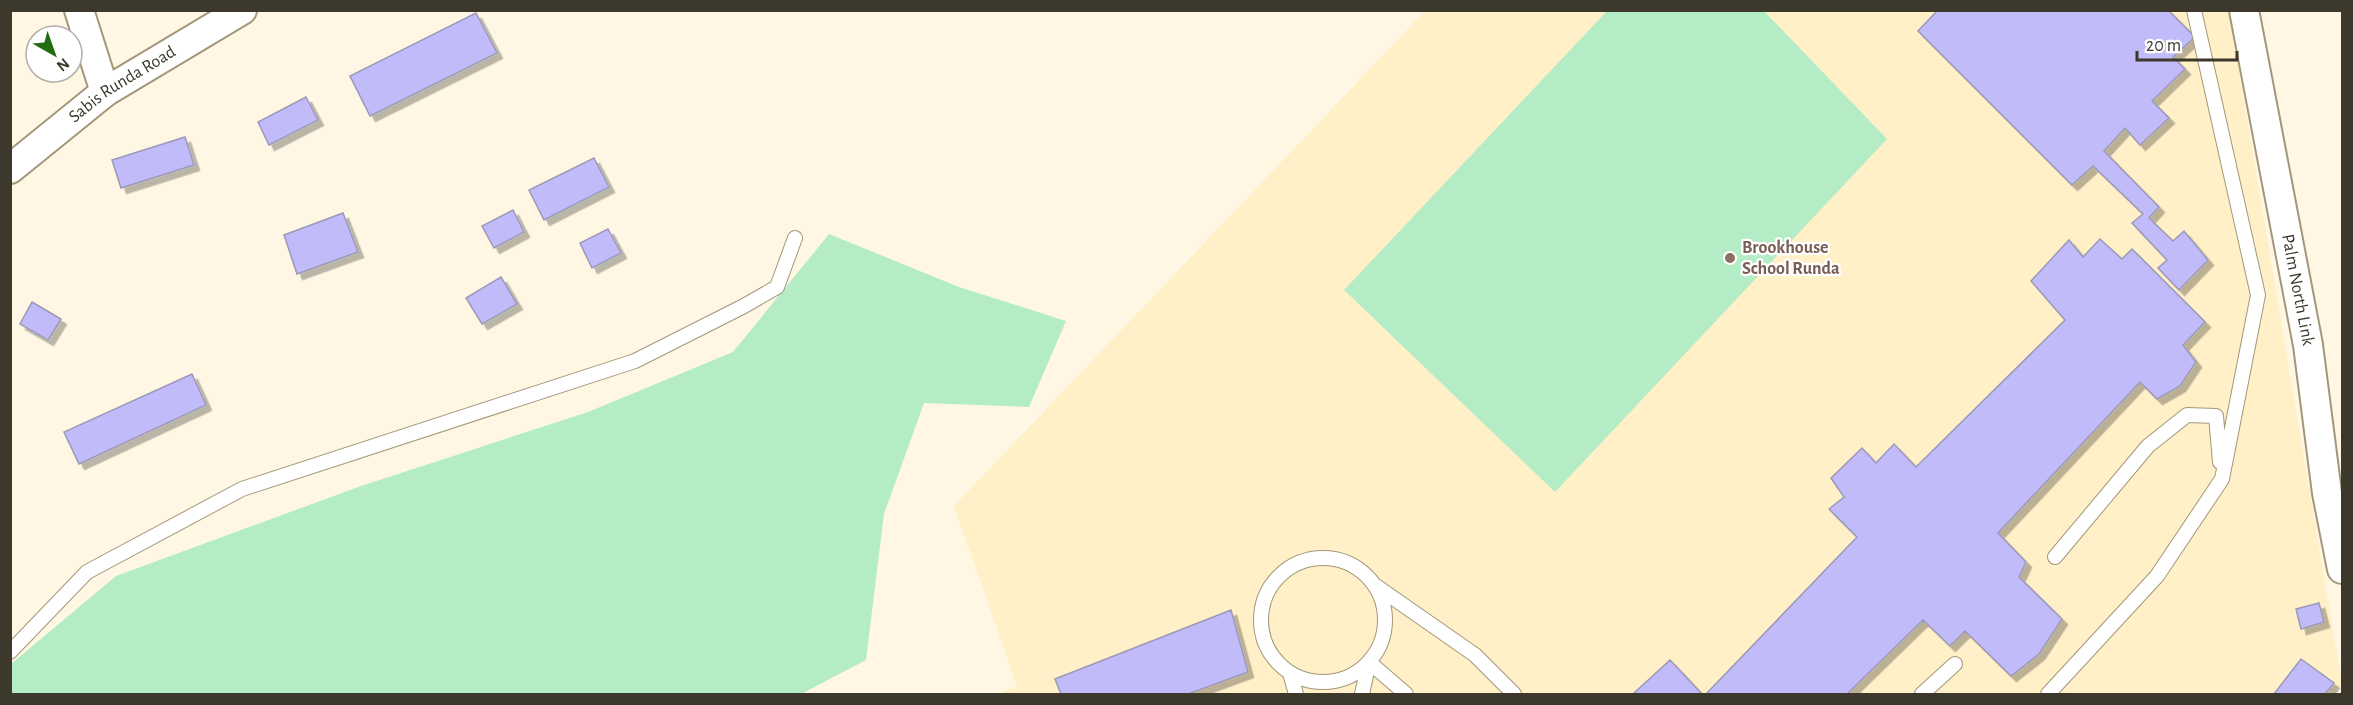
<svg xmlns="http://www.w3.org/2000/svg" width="2353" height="705" viewBox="0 0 2353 705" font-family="'Alegreya Sans',sans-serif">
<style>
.built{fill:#fff0c8}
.pitch{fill:#b4ecc6}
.building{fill:#c1bbf9;stroke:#9b99b8;stroke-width:1.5;filter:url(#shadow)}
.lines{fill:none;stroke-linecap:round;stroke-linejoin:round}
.lane-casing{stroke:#a39779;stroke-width:16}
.street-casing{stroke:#a39779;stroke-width:32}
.lane{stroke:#fff;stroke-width:14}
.street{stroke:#fff;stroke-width:28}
.education-dot{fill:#8d6e63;stroke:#fff;stroke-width:2}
.labels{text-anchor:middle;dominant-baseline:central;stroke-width:4.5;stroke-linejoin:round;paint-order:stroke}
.street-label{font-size:18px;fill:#3d382c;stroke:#fff}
.education-label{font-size:18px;font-weight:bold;fill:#785e54;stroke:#fff;text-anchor:start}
</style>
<defs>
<filter id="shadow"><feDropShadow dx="5.5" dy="5.5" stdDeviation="0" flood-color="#0004"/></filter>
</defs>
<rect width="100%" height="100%" fill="#fff7e4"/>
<path class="built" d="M1425 11H2229L2342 683 2334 694H998L1017 686 954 506Z"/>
<path class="pitch" d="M1607 11H1764L1887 139 1555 492 1344 290Z
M829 234 959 287 1066 321 1029 407 924 403 884 514 866 660 801 694H11V664L116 576 361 486 588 412 733 352Z"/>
<path class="building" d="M1938 10H2168L2195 37 2173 57 2185 69 2152 101 2169 118 2140 145 2125 128 2104 151 2159 207 2149 218 2173 241 2184 231 2208 260 2179 290 2158 268 2167 260 2132 223 2143 214 2093 166 2072 185 1918 31Z
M476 13 497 53 370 116 350 76Z
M306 97 318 120 269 145 258 122Z
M185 137 194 165 121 188 112 160Z
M594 158 609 187 544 220 529 190Z
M513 210 524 232 494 248 482 226Z
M343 213 358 252 297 274 284 235Z
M608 229 621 253 592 268 580 243Z
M2100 239 2122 259 2132 249 2205 322 2183 345 2196 362 2180 386 2157 399 2140 382 1998 533 2026 562 2019 577 2062 619 2039 654 2011 676 1965 631 1950 646 1923 620 1847 694H1706L1857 537 1829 509 1844 497 1831 478 1862 448 1876 463 1894 444 1916 467 2065 320 2031 281 2069 240 2083 257Z
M501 277 517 304 482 324 466 298Z
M32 302 61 319 48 340 20 324Z
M192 374 206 405 79 464 64 432Z
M2319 603 2324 622 2301 629 2296 609Z
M1231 610 1248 672 1188 694H1061L1055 679Z
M2301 659 2334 683 2325 694H2274Z
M1670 660 1702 694H1633Z"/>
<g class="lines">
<defs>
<path id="lane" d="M2055 557 2148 446 2187 415 2216 416 2220 462
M1261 620a62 62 0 1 1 124 0a62 62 0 1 1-124 0Z
M1376 586 1475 655 1514 694
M10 652 87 572 242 489 635 361 744 306 777 287 795 238
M1290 673 1296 694
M1362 694 1369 662 1406 694
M1922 694 1955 664
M2048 694 2157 576 2222 479 2258 295 2194 10"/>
<g id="street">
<path d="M79 10 105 92"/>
<path id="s1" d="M2244 10 2308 345 2327 493 2342 569"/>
<path id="s2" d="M10 169 105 92 242 10"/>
</g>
</defs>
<use href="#lane" class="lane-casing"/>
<use href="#street" class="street-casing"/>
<use href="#lane" class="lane"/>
<use href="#street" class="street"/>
</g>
<circle class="education-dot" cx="1730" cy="258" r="6"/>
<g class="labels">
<g class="street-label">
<text stroke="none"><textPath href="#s2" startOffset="141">Sabis Runda Road</textPath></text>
<text stroke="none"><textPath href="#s1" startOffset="285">Palm North Link</textPath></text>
</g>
<g class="education-label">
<text x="1742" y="248">Brookhouse<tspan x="1742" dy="21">School Runda</tspan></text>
</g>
</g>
<rect width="2353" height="705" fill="none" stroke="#3d382c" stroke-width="24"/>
<g transform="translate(54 54) rotate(140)"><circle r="28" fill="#ffffff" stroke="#b1afab" stroke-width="1.5"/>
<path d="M0-4.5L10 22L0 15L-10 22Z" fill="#226d0f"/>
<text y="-9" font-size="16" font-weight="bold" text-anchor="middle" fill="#3d382c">N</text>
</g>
<path d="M2137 51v9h100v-9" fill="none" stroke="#3d382c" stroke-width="3"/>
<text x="2146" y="51" font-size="18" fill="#3d382c" stroke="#ffffff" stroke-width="4.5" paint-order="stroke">20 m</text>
</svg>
